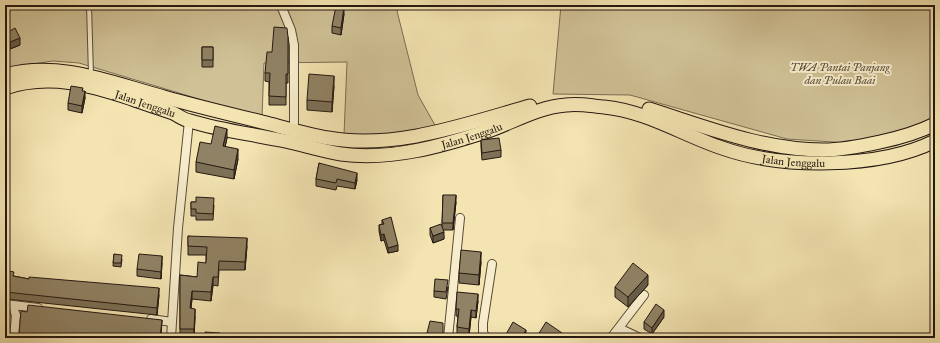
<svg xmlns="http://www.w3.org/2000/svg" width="940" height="343" viewBox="0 0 940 343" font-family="'IM FELL Great Primer',serif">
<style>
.green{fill:#d0c196;stroke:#7a6c54}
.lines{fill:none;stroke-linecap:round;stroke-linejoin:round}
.service-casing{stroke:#584b39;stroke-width:6}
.minor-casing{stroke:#584b39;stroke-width:10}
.primary-casing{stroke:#251811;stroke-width:15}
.service{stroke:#f7edcc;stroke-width:4}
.minor{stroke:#f7edcc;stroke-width:8}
.primary{stroke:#f3e4b1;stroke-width:13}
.wall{fill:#7c7056;stroke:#251811}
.shaded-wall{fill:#655b46;stroke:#251811}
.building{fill:#908264;stroke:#251811}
.labels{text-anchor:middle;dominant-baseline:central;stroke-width:4;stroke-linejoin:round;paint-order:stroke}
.park-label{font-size:11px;font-style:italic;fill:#584b39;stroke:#f7edcc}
.street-label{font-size:11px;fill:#251811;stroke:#f7edcc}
</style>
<rect width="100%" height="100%" fill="#f3e4b1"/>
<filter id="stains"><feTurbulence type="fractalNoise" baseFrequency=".005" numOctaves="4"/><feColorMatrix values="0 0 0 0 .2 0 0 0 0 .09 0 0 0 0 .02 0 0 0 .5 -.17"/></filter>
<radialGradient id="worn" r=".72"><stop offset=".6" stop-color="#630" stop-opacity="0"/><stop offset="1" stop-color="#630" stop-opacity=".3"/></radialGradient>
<path class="green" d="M5 5H400L397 11 418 95 436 127 392 134 344 135 347 62 264 63 262 118 79 63 53 61 5 68Z
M561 5H935V123L849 143 787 139 630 95 553 94Z"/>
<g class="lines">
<defs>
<path id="service" d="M89 5 91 75"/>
<path id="minor" d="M282 8 291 30 294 45V130
M5 304 38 308
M12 306 16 315 14 338
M151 319 172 322
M619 328 640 338
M171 338 178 228 189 121
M448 338 460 218
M487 338 483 333V323L492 264
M611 338 644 295"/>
<g id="primary">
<path d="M5 75C59 60 112 83 164 97 199 107 234 115 270 124 289 129 309 135 328 138 395 150 466 124 530 106"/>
<path id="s1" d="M5 88C49 73 90 85 132 99 145 104 160 108 173 113 179 116 184 120 190 121 219 130 251 134 280 140 301 144 321 151 341 154 390 161 442 146 488 131 514 122 538 107 566 105 578 103 592 106 604 107 646 111 683 135 722 148 781 169 879 169 935 141"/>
<path d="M649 109C706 127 763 150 823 150 843 150 862 146 880 142 899 138 917 133 935 124"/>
</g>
</defs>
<use href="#service" class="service-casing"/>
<use href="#minor" class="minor-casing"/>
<use href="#primary" class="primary-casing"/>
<use href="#service" class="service"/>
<use href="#minor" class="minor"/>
<use href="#primary" class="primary"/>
</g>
<path class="wall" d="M344 14 341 35 332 33V26Z
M6 33 20 45 10 49 6 40Z
M288 37V83H286V105H269V82L265 81V73L272 52Z
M202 47H213V67H202Z
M334 86 332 112 307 110V100Z
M83 91 85 98 82 113 68 110V103Z
M227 138 225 147 238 159 234 179 196 172V162L211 144Z
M481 140 501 150V157L482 160 481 147Z
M319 163 357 180 355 189 337 186 336 190 316 186V179Z
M443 195 456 202 453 230H443L444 239 433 243 430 235V228L442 226Z
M191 202H196L214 205 213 220H196V216H191Z
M382 220 398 251 388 253 384 240 381 241 379 231V225L382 224Z
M188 236 247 246 245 270H219L218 286 213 285 211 301 192 299 191 308 195 317 194 338 180 337V275L197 277 206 263V255H188Z
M114 254 122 259 121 267 113 266Z
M481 262 479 285 459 283V273Z
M162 263 161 279 137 276V269Z
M5 270 14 276 29 279 159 295 157 315 6 299Z
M648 285 628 307 615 297V287Z
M448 287 446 299 434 297V291Z
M478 301 476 318 471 317 469 336 457 334V327L458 316H456V309Z
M664 317 652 334 644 329V322Z
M427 333H443L446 337V338H427Z"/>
<path class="shaded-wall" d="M344 7V14L341 35V28Z
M20 38V45L10 49V42Z
M334 76V86L332 112V102Z
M85 91V98L82 113V106Z
M227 129V138L223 156V146Z
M238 149V159L234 179V170Z
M357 173V180L355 189V183Z
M456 195V202L453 230V223Z
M444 232V239L433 243V236Z
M384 234V240L381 241V235Z
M247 238V246L245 270V262Z
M398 245V251L388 253V248Z
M481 252V262L479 285V275Z
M162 256V263L161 279V272Z
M648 275V285L628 307V297Z
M213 277V285L211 301V292Z
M159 288V295L157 315V308Z
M192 291V299L190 317V308Z
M478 294V301L476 318V311Z
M195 309V317L194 338V329Z
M471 310V317L469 336V329Z
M664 310V317L652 334V328Z
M162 320 161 338H160Z
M526 330V337L525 338H521Z"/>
<path class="building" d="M336 6 344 7 341 28 332 26Z
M274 27 287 28 288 37V74H286V97L269 96 270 73H265L267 52H272Z
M15 28 20 38 10 42 6 33Z
M202 47H213V60H202Z
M309 74 334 76 332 102 307 100Z
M71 86 83 88 82 91H85L82 106 68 103Z
M215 126 227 129 223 146 238 149 234 170 196 162 200 142 211 144Z
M499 138 501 150 482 153 481 140Z
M319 163 357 173 355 183 337 179 336 183 316 179Z
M443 195H456L453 223H442Z
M196 197 214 198 213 214 196 213V209H191V202H196Z
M391 217 398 245 388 248 384 234 381 235 379 225 384 224 382 220Z
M441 224 444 232 433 236 430 228Z
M188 236 247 238 245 262 219 261 218 277H213L211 292 192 291 190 308 195 309 194 329H180V275L197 277 198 262 206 263 207 247 188 246Z
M461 250 481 252 479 275 459 273Z
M114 254 122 255 121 263H113Z
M139 254 162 256 161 272 137 269Z
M633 263 648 275 628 297 615 287Z
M5 270 14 272 13 276 29 279V277L159 288 157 308 5 292Z
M435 279 448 280 446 292 434 291Z
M457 292 478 294 476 311 471 310 469 329 457 327 459 309H456Z
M656 304 664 310 652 328 644 322Z
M28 305 162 320 160 338H5V308L10 309 9 331 13 336 19 334 21 311 27 312Z
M430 321 443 323V333L446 337 427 333Z
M513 322 526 330 521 338H509L505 336Z
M546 322 565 335 563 338H536Z
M205 332 220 333 219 338H205Z
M629 335 635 338H627Z"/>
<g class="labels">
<g class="park-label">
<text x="840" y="67">TWA Pantai Panjang<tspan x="840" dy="13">dan Pulau Baai</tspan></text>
</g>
<g class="street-label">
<text stroke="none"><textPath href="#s1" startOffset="144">Jalan Jenggalu</textPath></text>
<text stroke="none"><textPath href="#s1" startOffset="480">Jalan Jenggalu</textPath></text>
<text stroke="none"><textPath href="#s1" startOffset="816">Jalan Jenggalu</textPath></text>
</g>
</g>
<rect width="940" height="343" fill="none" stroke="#f3e4b1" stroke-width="20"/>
<rect x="6" y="6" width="928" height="331" fill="none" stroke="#251811" stroke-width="2"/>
<rect x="10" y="10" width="920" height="323" fill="none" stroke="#251811"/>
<rect width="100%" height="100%" filter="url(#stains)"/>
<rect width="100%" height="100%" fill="url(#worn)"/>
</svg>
